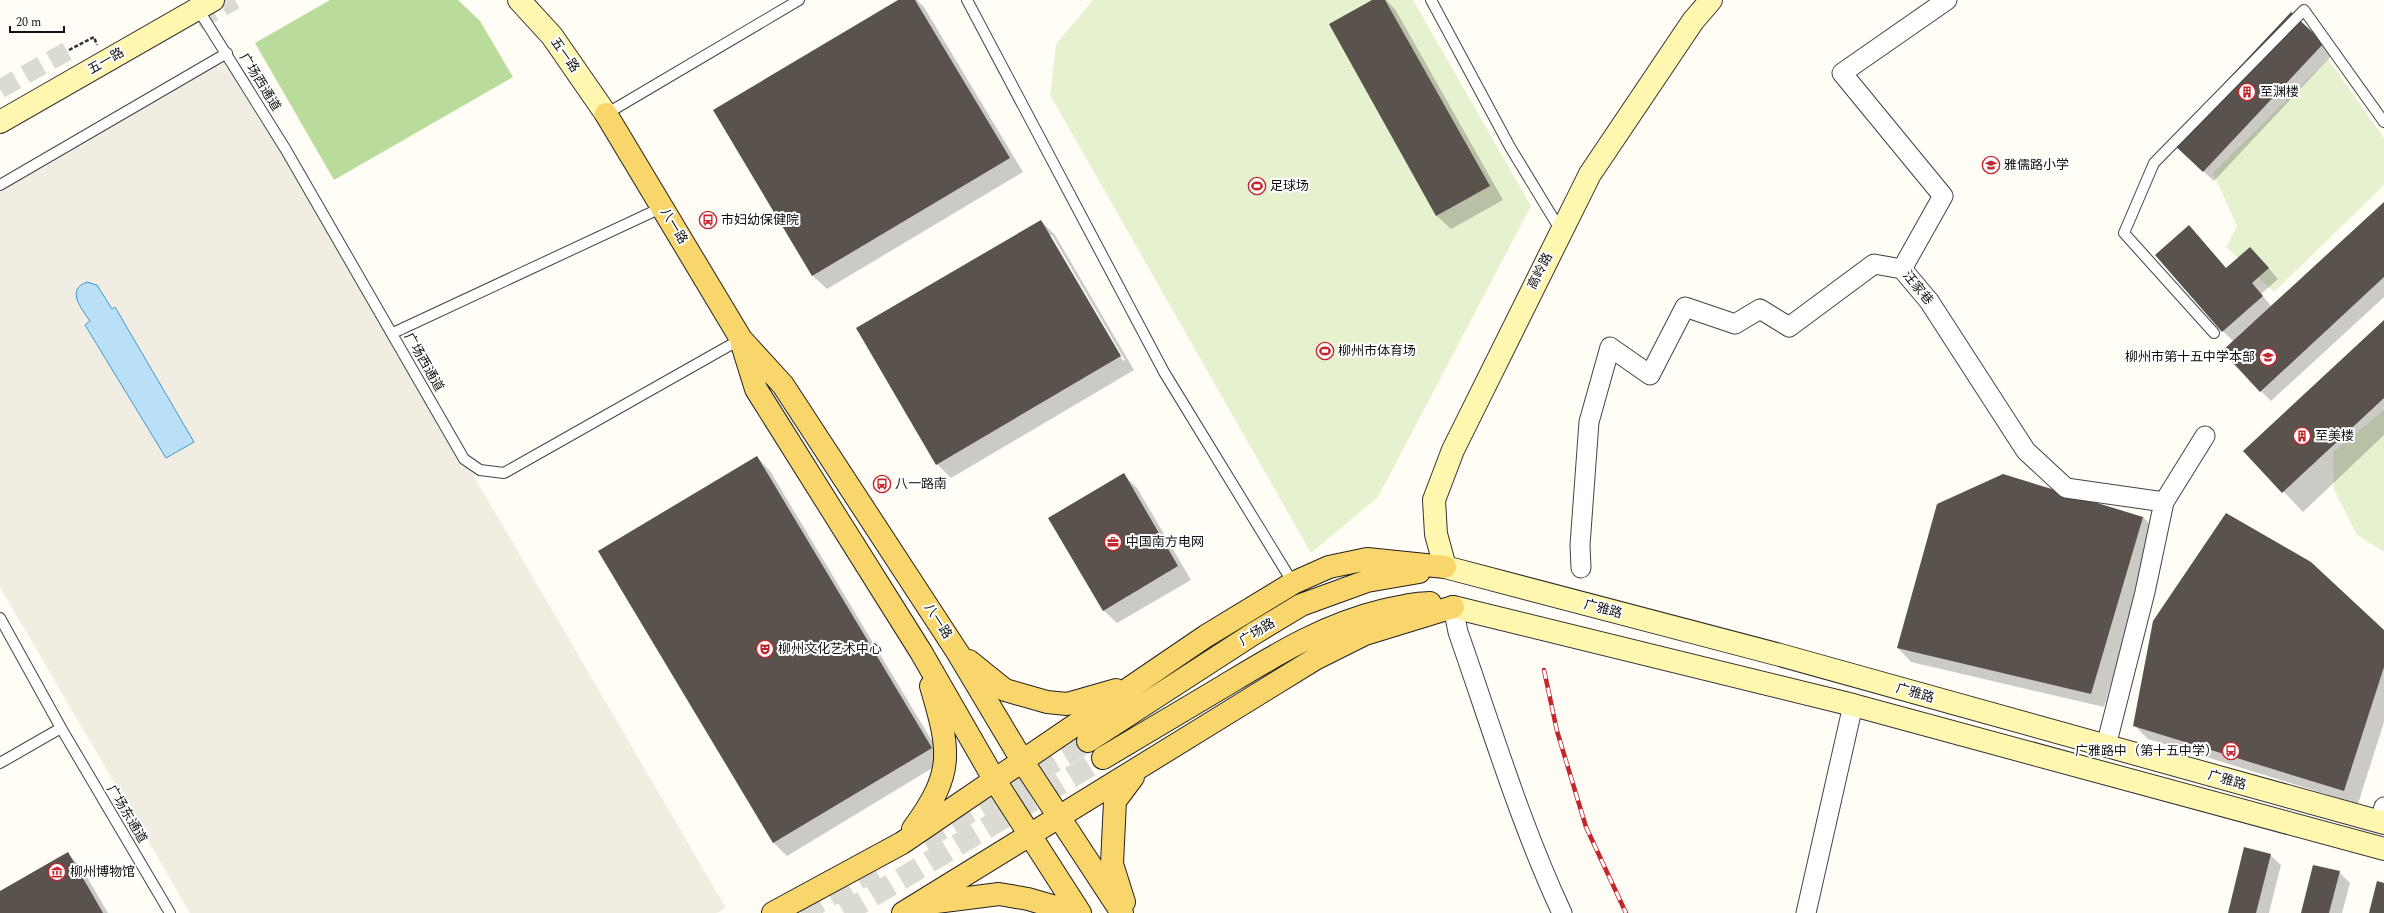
<svg xmlns="http://www.w3.org/2000/svg" width="2384" height="913" viewBox="0 0 2384 913" font-family="Spectral,'Noto Sans SC',serif">
<style>
.forest{fill:#b9dc9c}
.pitch{fill:#e6f2cf}
.plaza{fill:#f1ede2;fill-rule:evenodd}
.water{fill:#b9e0f7;stroke:#3f96cf}
.shadow{fill:#0003;fill-rule:evenodd}
.building{fill:#5a524d}
.lines{fill:none;stroke-linecap:round;stroke-linejoin:round}
.street-tunnel{stroke:#dbdad3;stroke-width:19;stroke-dasharray:19 10;stroke-linecap:butt}
.primary-tunnel{stroke:#dbdad3;stroke-width:22;stroke-dasharray:22 11;stroke-linecap:butt}
.lane-casing{stroke:#444;stroke-width:12}
.street-casing{stroke:#444;stroke-width:21}
.secondary-casing{stroke:#333;stroke-width:24}
.primary-casing{stroke:#222;stroke-width:24}
.path{stroke:#333;stroke-width:2.5;stroke-dasharray:4 2;stroke-linecap:butt}
.lane{stroke:#fff;stroke-width:10}
.street{stroke:#fff;stroke-width:19}
.secondary{stroke:#fff6b0;stroke-width:22}
.primary{stroke:#f9d66b;stroke-width:22}
.rail-casing{stroke:#c4262e;stroke-width:4.5}
.rail{stroke:#fff;stroke-width:3;stroke-dasharray:9;stroke-linecap:butt}
.labels{text-anchor:middle;dominant-baseline:central;stroke-width:4;stroke-linejoin:round;paint-order:stroke}
.street-label{font-size:13px;fill:#111;stroke:#fff}
.poi-label{font-size:13px;fill:#111;stroke:#fff;text-anchor:start}
</style>
<rect width="100%" height="100%" fill="#fffdf5"/>
<path class="forest" d="M330 0H458L480 21 513 77 334 180 255 43Z"/>
<path class="pitch" d="M1093 0H1413L1531 206 1378 497 1311 553 1050 95 1056 44Z
M2328 59 2384 138V185L2274 292 2226 247 2237 226 2213 173Z
M2384 410V552L2357 535 2334 490 2333 452Z"/>
<path class="plaza" d="M227 53 726 908 717 913H190L0 587V185ZM97 285 112 309 115 307 194 442 166 458 85 325 90 322Z"/>
<path class="water" d="M87 282 97 285 112 309 115 307 194 442 166 458 85 325 90 321C82 309 65 290 87 282Z"/>
<path class="shadow" d="M900 0H917L924 7 1023 172 827 289 813 276 715 111Z
M1374 0H1386L1395 9 1503 200 1451 229 1437 216 1330 25Z
M2324 43 2334 53 2214 181 2181 151Z
M2384 204V297L2271 401 2261 391 2234 342 2223 331 2226 269 2260 258 2278 279 2261 294 2272 307Z
M1041 221 1055 235 1134 370 951 478 937 464ZM1049 235H1052L1125 360 1123 361Z
M2384 322V435L2303 512 2245 451Z
M757 457 770 471 944 761 787 856 773 842Z
M1124 475 1137 488 1191 580 1117 623 1103 610Z
M2143 517 2156 531 2104 707 1911 662 1898 648Z
M2384 632V722L2358 804 2148 739 2134 725Z
M68 854 81 867 108 913H0V892Z
M2270 855 2281 865 2269 913H2229Z
M2339 872 2350 883 2342 913H2302Z"/>
<path class="building" d="M898 0H915L1010 158 812 276 713 110Z
M1372 0H1385L1490 186 1436 216 1329 24Z
M2291 12 2324 43 2203 172 2170 141Z
M2384 202V277L2260 392 2222 351Z
M1041 220 1121 356 936 465 856 328Z
M2189 225 2226 268 2250 247 2269 268 2252 283 2263 296 2222 332 2155 255Z
M2384 320V398L2282 493 2243 451Z
M757 456 932 748 773 843 598 551Z
M1124 473 1178 566 1103 611 1048 518Z
M2003 474 2143 517 2091 694 1897 648 1937 504Z
M2226 513 2311 562 2384 630V667L2344 791 2133 726 2153 621Z
M2244 847 2271 854 2256 913H2228Z
M68 852 103 913H0V891Z
M2313 865 2340 871 2329 913H2301Z
M2377 881 2384 883V913H2369Z"/>
<g class="lines">
<path class="street-tunnel" d="M197 21 235 0
M0 89 69 50"/>
<path class="primary-tunnel" d="M923 840 1088 741
M801 913 875 869
M844 913 1103 758"/>
<defs>
<path id="lane" d="M967 0 1164 372 1293 583
M1431 0 1510 147 1561 231
M198 9 286 150 464 459 480 470 504 473 741 339
M606 114 799 0
M0 185 227 53
M393 333 663 207
M2214 333 2124 233 2154 163 2304 10 2384 122
M0 618 61 728 170 913
M0 763 61 728"/>
<path id="street" d="M1947 0 1842 73 1943 196 1902 269 1929 301 2026 451 2066 488 2164 502
M1581 568 1580 545 1589 422 1610 347 1650 375 1685 307 1735 324 1760 309 1789 327 1874 264 1902 269
M1453 607 1458 632C1491 726 1520 823 1562 913
M2106 746 2145 592 2164 502 2205 436
M2380 822 2384 807
M1806 913 1853 705"/>
<path id="secondary" d="M519 0 552 36 606 114
M1711 0 1693 21 1590 174 1453 450 1434 500 1436 534 1445 567 1780 655 2384 823
M0 122 213 0
M1453 607 1853 705 2384 849"/>
<path id="primary" d="M606 114 741 339 783 385 958 653 1023 762 1122 913
M742 344 756 389 921 652 994 779 1080 913
M969 661 1005 690 1047 702 1067 704 1116 690
M1088 741 1253 634 1301 605 1367 581 1419 572
M1103 758C1143 734 1183 710 1224 686 1277 654 1323 625 1385 610 1399 607 1415 603 1430 603
M913 829C955 772 950 751 931 686
M1124 902 1112 864 1115 801 1133 777
M929 903 999 894 1028 899 1066 910 1069 913
M773 913 902 843 1206 636 1293 583 1329 567 1367 559 1445 567
M903 913 1315 659 1365 634 1453 607"/>
</defs>
<use href="#lane" class="lane-casing"/>
<use href="#street" class="street-casing"/>
<use href="#secondary" class="secondary-casing"/>
<use href="#primary" class="primary-casing"/>
<path class="path" d="M69 50 94 37 97 45"/>
<use href="#lane" class="lane"/>
<use href="#street" class="street"/>
<use href="#secondary" class="secondary"/>
<use href="#primary" class="primary"/>
<defs>
<path id="rail" d="M1544 670 1557 731 1586 827 1626 913"/>
</defs>
<use href="#rail" class="rail-casing"/>
<use href="#rail" class="rail"/>
</g>
<defs>
<symbol id="building-ring" viewBox="-11 -11 22 22"><circle r="9.5" fill="#fff" stroke="#c4262e" stroke-width="1.5"/><path d="M-4-6H4V6H1V3H-1V6H-4ZM-2.5-4.3h1.7v1.8h-1.7ZM.8-4.3h1.7v1.8H.8ZM-2.5-1h1.7V.8h-1.7ZM.8-1h1.7V.8H.8Z" fill="#c4262e"/></symbol>
<symbol id="school-ring" viewBox="-11 -11 22 22"><circle r="9.5" fill="#fff" stroke="#c4262e" stroke-width="1.5"/><path d="M0-5L7-2L0 1L-7-2ZM-4 1L0 2.5L4 1V4Q0 6-4 4Z" fill="#c4262e"/></symbol>
<symbol id="stadium-ring" viewBox="-11 -11 22 22"><circle r="9.5" fill="#fff" stroke="#c4262e" stroke-width="1.5"/><path d="M0-5a6.5 5 0 1 0 0 10a6.5 5 0 1 0 0-10ZM-3.5-1.8h7v3.6h-7Z" fill="#c4262e"/></symbol>
<symbol id="bus-ring" viewBox="-11 -11 22 22"><circle r="9.5" fill="#fff" stroke="#c4262e" stroke-width="1.5"/><path d="M-5-6H5V4H4V6H2V4H-2V6H-4V4H-5ZM-3.5-4V0h7V-4ZM-3.5 1.2v1.5H-2V1.2ZM2 1.2v1.5H3.5V1.2Z" fill="#c4262e"/></symbol>
<symbol id="office-ring" viewBox="-11 -11 22 22"><circle r="9.5" fill="#fff" stroke="#c4262e" stroke-width="1.5"/><path d="M-6-3h4V-5.5h4V-3h4V5H-6ZM-1-4.5V-3h2v-1.5ZM-6 0V1H6V0Z" fill="#c4262e"/></symbol>
<symbol id="theatre-ring" viewBox="-11 -11 22 22"><circle r="9.5" fill="#fff" stroke="#c4262e" stroke-width="1.5"/><path d="M-5-5.5Q0-4 5-5.5V0Q5 5 0 6Q-5 5-5 0ZM-3.3-2.5H-1v1.5H-3.3ZM1-2.5H3.3v1.5H1ZM-2.8 1Q0 5.5 2.8 1Z" fill="#c4262e"/></symbol>
<symbol id="museum-ring" viewBox="-11 -11 22 22"><circle r="9.5" fill="#fff" stroke="#c4262e" stroke-width="1.5"/><path d="M0-6L6-3V-2H-6V-3ZM-5-1h2V3h-2ZM-1-1h2V3h-2ZM3-1h2V3H3ZM-6 4H6V6H-6Z" fill="#c4262e"/></symbol>
</defs>
<g fill-rule="evenodd">
<use href="#building-ring" x="2237" y="82" width="20" height="20"/>
<use href="#school-ring" x="1981" y="155" width="20" height="20"/>
<use href="#stadium-ring" x="1247" y="176" width="20" height="20"/>
<use href="#bus-ring" x="698" y="210" width="20" height="20"/>
<use href="#stadium-ring" x="1315" y="341" width="20" height="20"/>
<use href="#school-ring" x="2258" y="347" width="20" height="20"/>
<use href="#building-ring" x="2292" y="426" width="20" height="20"/>
<use href="#bus-ring" x="872" y="474" width="20" height="20"/>
<use href="#office-ring" x="1103" y="532" width="20" height="20"/>
<use href="#theatre-ring" x="755" y="639" width="20" height="20"/>
<use href="#bus-ring" x="2221" y="741" width="20" height="20"/>
<use href="#museum-ring" x="47" y="862" width="20" height="20"/>
</g>
<g class="labels">
<g class="street-label">
<text transform="translate(565 55) rotate(55)">五一路</text>
<text transform="translate(106 61) rotate(-30)">五一路</text>
<text transform="translate(260 82) rotate(58)">广场西通道</text>
<text transform="translate(674 226) rotate(59)">八一路</text>
<text transform="translate(1540 271) rotate(-63)">高岭路</text>
<text transform="translate(1918 288) rotate(51)">汪家巷</text>
<text transform="translate(424 362) rotate(60)">广场西通道</text>
<text transform="translate(1603 609) rotate(15)">广雅路</text>
<text transform="translate(938 621) rotate(57)">八一路</text>
<text transform="translate(1257 632) rotate(-32)">广场路</text>
<text transform="translate(1915 693) rotate(16)">广雅路</text>
<text transform="translate(2227 780) rotate(16)">广雅路</text>
<text transform="translate(127 814) rotate(59)">广场东通道</text>
</g>
<g class="poi-label">
<text x="2260" y="92">至渊楼</text>
<text x="2004" y="165">雅儒路小学</text>
<text x="1270" y="186">足球场</text>
<text x="721" y="220">市妇幼保健院</text>
<text x="1338" y="351">柳州市体育场</text>
<text x="2255" y="357" text-anchor="end">柳州市第十五中学本部</text>
<text x="2315" y="436">至美楼</text>
<text x="895" y="484">八一路南</text>
<text x="1126" y="542">中国南方电网</text>
<text x="778" y="649">柳州文化艺术中心</text>
<text x="2218" y="751" text-anchor="end">广雅路中（第十五中学）</text>
<text x="70" y="872">柳州博物馆</text>
</g>
</g>
<path d="M10 26v6h54v-6" fill="none" stroke="#111111" stroke-width="2"/>
<text x="16" y="26" font-size="12" fill="#111111" stroke="#ffffff" stroke-width="3" paint-order="stroke">20 m</text>
</svg>
